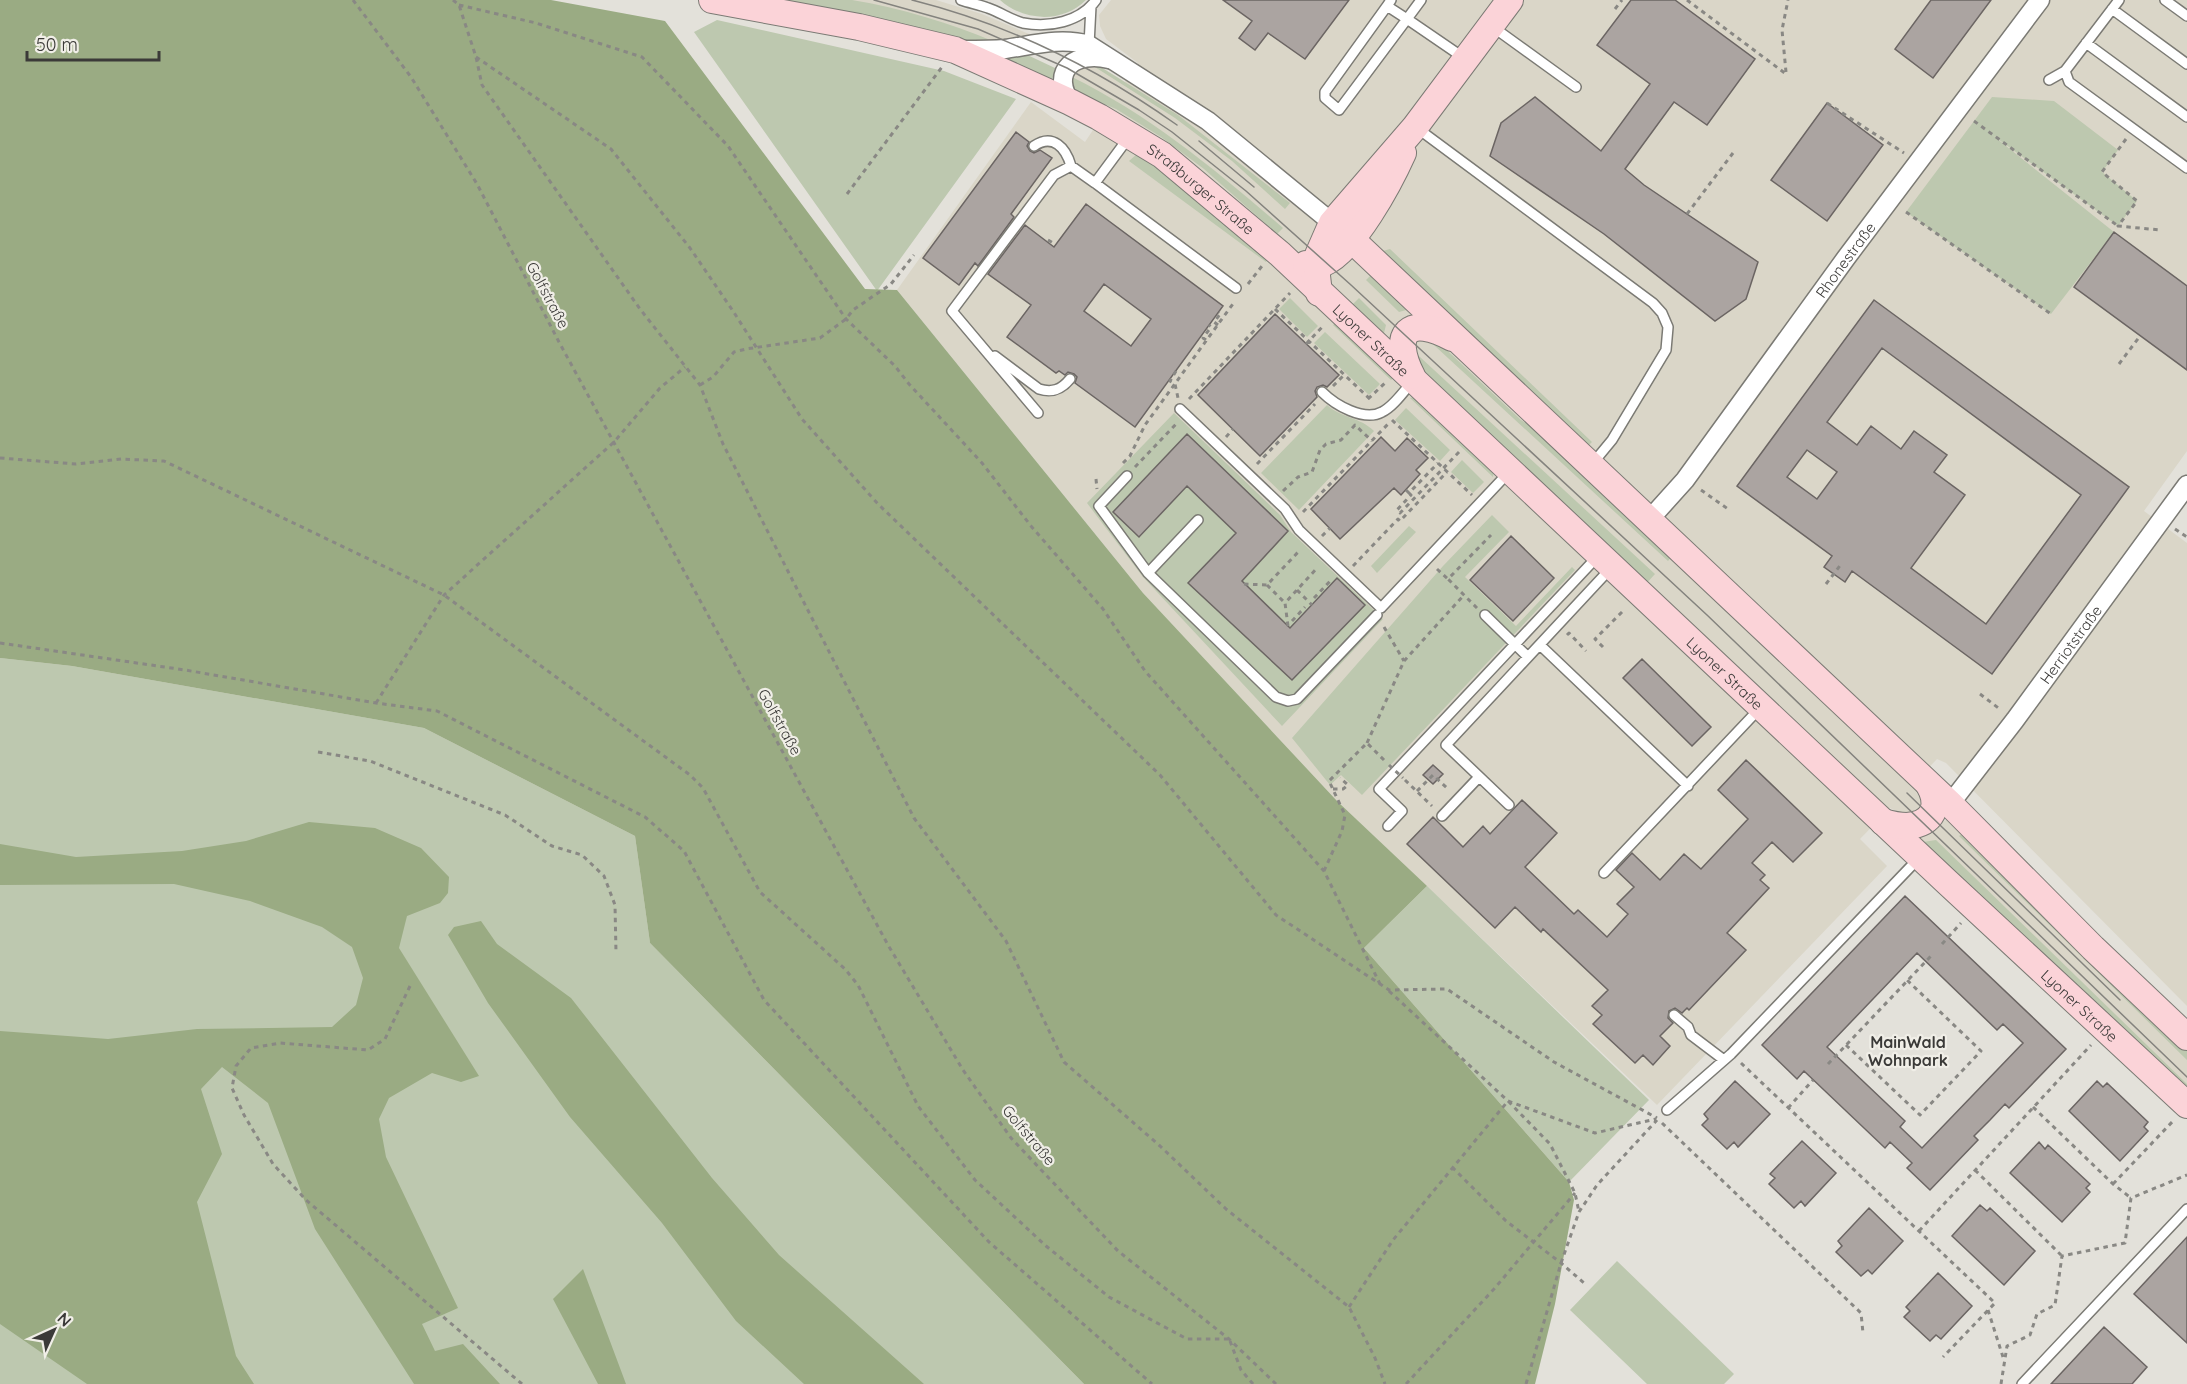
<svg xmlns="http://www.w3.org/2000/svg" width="2187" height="1384" viewBox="0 0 2187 1384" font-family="Quicksand,sans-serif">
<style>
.built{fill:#dad6c8}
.green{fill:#bdc8af;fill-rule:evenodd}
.forest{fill:#9aab83}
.building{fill:#aba4a1;stroke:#6b6563;stroke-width:1.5;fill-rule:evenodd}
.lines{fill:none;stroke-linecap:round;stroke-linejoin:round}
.service-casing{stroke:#7b7a74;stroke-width:12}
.minor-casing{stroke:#7b7a74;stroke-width:21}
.secondary-casing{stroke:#7b7a74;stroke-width:28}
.path{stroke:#898884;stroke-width:3;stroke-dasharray:4.5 4.5;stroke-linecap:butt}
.service{stroke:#fff;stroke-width:9}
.minor{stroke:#fff;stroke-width:18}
.secondary{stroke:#fbd3d8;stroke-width:26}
.tram{stroke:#84837e;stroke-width:1.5}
.path-bridge{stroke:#898884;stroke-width:3;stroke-dasharray:4.5 4.5;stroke-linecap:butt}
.labels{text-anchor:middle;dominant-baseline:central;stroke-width:4.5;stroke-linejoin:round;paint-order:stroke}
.street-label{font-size:15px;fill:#3b3a38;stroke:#f0eee7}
.neighbourhood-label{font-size:16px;font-weight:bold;fill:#3b3a38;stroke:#f0eee7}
</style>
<rect width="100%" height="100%" fill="#e3e1da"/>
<path class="built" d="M773 0H936L982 14 1036 37 995 42Z
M1111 0H2187V451L2144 511 2187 543V1006L1946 763 1937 759 1915 782 1928 801 1916 815 1899 813 1890 808 1860 839 1887 866 1657 1105 1337 801 1143 593 897 290 1031 102 1085 142 1109 106 1085 97 1070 76 1078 65 1099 66 1125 82 1138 63 1106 39 1100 26 1099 15Z
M1952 818 2125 991 2187 1050V1093L1904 829 1923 828Z"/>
<path class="green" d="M773 0C799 0 827 0 852 0 901 8 950 23 995 42H966Z
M1000 0H1086C1062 24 1023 21 1000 0Z
M717 20 944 71 1016 99 877 291 694 32Z
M1021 52 1055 68 1053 77 1051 80 998 57Z
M1087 62 1099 66 1178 115 1290 203 1285 209 1232 161 1175 118Z
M1072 77C1151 116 1217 171 1283 228L1277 234 1204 169 1161 137 1116 109 1078 93 1074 90Z
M1992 97 2054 101 2118 150 2102 172 2137 201 2118 226 1991 134 2114 232 2051 314 1906 212Z
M1137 154H1141L1205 203 1267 260 1266 262 1129 161Z
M1390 249 1592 442 1588 446 1383 251Z
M1375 271 1410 309 1399 312 1366 280Z
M1290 298 1318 326 1307 337 1279 309Z
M1359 298 1386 325 1383 337 1351 306Z
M1337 322 1396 375 1391 380 1333 325Z
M1325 332 1380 384 1369 395 1314 343Z
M1422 334 1434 338 1521 420 1532 427 1674 554 1668 561Z
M1407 345 1655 574 1645 585 1410 362Z
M1418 396 1494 469 1493 477 1410 398Z
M1327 405C1341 418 1360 417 1374 431L1299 510 1261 473Z
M1406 408 1450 450 1440 461 1395 420Z
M1174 413 1280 515 1291 532 1383 619 1282 726 1143 577 1087 503ZM1187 434 1288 531 1242 581 1290 628 1337 578 1365 605 1292 680 1189 583 1236 533 1187 486 1140 537 1113 512Z
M1462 460 1484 482 1473 493 1451 472Z
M1492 515 1509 532 1465 577 1516 626 1572 567 1575 570 1362 795 1341 775 1330 785 1292 738 1443 566Z
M1409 526 1416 532 1377 573 1371 566Z
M0 658 72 666 424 728 635 836 650 943 1084 1384H0Z
M1966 831 2125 991 2187 1050V1060L1959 836Z
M1936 840 2187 1084V1093L1917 843Z
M1427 886 1649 1100 1569 1182 1364 948Z
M1617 1261 1734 1374 1724 1384H1647L1570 1310Z"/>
<path class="forest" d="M0 0H551L665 21 865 289 897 290 1143 593 1337 801 1427 886 1364 948 1569 1182 1574 1200 1555 1304 1535 1384H1084L650 943 635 836 424 728 72 666 0 658Z
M309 822 375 828 421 848 449 877 448 893 440 903 407 916 399 948 479 1076 461 1082 432 1073 389 1098 379 1119 386 1157 458 1308 422 1324 435 1351 463 1344 500 1384H414L315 1229 268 1103 222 1067 201 1089 222 1154 197 1202 236 1356 254 1384H87L0 1324V1031L108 1039 197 1029 332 1027 356 1005 363 978 352 947 322 927 250 901 174 884 0 885V844L76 857 182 851 246 841Z
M481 921 497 944 571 998 712 1178 779 1255 924 1384H804L736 1321 662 1223 570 1117 488 1003 448 935 454 927Z
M583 1269 626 1384H598L553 1299Z"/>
<path class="building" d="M1223 0H1349L1305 59 1268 33 1255 50 1239 38 1252 21Z
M1631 0H1675L1755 59 1707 125 1674 102 1625 169 1644 185 1758 262 1746 299 1715 321 1604 234 1490 156 1501 123 1535 97 1601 151 1650 84 1597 45Z
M1931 0H1991L1933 78 1895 49Z
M1827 103 1883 145 1827 221 1771 180Z
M1016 132 1029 142 1027 146 1030 151 1034 153 1040 150 1052 158 1011 214 1014 217 978 266 975 263 959 285 923 258Z
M1086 204 1223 306 1135 427 1075 383 1077 377 1074 374 1068 372 1065 375 1059 371 1056 373 1007 337 1031 305 988 274 1025 225 1054 247ZM1104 284 1151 319 1131 346 1084 311Z
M2114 232 2187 286V370L2074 287Z
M1874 300 2129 487 1992 674 1852 571 1845 582 1824 567 1832 556 1737 486ZM1882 348 2081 495 1986 624 1911 568 1965 495 1934 472 1947 455 1914 431 1901 449 1871 426 1857 445 1827 422ZM1807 450 1837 472 1817 499 1787 477Z
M1275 314 1339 375 1327 387 1323 385 1317 387 1315 391 1317 397 1260 456 1198 395Z
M1187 434 1288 531 1242 581 1290 628 1337 578 1365 605 1292 680 1188 583 1236 533 1187 486 1139 537 1113 512Z
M1381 437 1395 451 1407 438 1428 458 1416 470 1420 474 1401 495 1394 488 1340 539 1311 509Z
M1511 536 1554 578 1513 621 1470 580Z
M1642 659 1711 727 1692 746 1623 678Z
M1746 760 1822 833 1793 862 1772 842 1752 863 1765 875 1760 880 1769 888 1727 933 1746 950 1689 1010 1687 1008 1682 1013 1675 1008 1669 1011 1668 1018 1673 1023 1660 1036 1670 1046 1653 1065 1643 1055 1635 1063 1593 1024 1602 1015 1592 1006 1608 990 1543 929 1541 932 1515 907 1495 928 1407 844 1433 817 1463 847 1483 826 1490 834 1522 800 1557 833 1525 867 1574 914 1578 910 1607 937 1628 914 1617 904 1634 887 1616 870 1632 853 1660 880 1684 854 1701 869 1748 819 1718 790Z
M1433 765 1443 774 1433 784 1423 775Z
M1905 896 2066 1049 2009 1108 2005 1104 1990 1120 1974 1136 1978 1140 1930 1190 1907 1168 1912 1163 1890 1142 1885 1148 1804 1071 1797 1079 1762 1045ZM1917 953 1997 1030 2003 1024 2023 1043 1922 1148 1900 1127 1905 1121 1827 1047Z
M1735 1081 1770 1114 1738 1147 1734 1142 1727 1149 1702 1125 1708 1119 1704 1114Z
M2097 1081 2103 1087 2107 1083 2148 1122 2144 1127 2148 1131 2120 1161 2069 1111Z
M1802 1141 1836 1173 1805 1206 1801 1201 1794 1208 1769 1184 1775 1178 1770 1174Z
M2039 1142 2045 1149 2048 1145 2090 1184 2086 1188 2090 1192 2062 1222 2010 1173Z
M1980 1205 1987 1211 1990 1208 2035 1251 2004 1285 1952 1236Z
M1869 1208 1903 1241 1872 1274 1868 1270 1861 1276 1836 1252 1842 1246 1838 1241Z
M2187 1237V1343L2134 1294Z
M1938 1273 1972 1306 1941 1339 1936 1335 1930 1341 1904 1317 1910 1311 1906 1307Z
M2104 1327 2147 1367 2132 1384H2051Z"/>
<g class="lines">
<defs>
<path id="service" d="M961 0C970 3 980 5 988 8 1000 12 1011 20 1023 23 1049 28 1080 22 1096 0
M1421 0 1407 19 1464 58
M2119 0 2065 71 2069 82 2187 168
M2165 0 2187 16
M1387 6 1325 92V98L1339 110 1407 19 1387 6 1391 0
M2112 9 2187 64
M1493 27 1576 87
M2086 43 2187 117
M1089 45 1091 6
M2049 80 2065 71
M1417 128 1653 303 1662 313 1668 327 1666 350 1612 440 1593 463
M1034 146C1053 133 1066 148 1071 166
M1095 183 1236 288
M995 356 1039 389C1052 393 1061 390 1070 379
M1322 392C1335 405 1364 422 1382 412 1393 407 1404 391 1412 382
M1180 409 1285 509 1299 530 1381 608 1509 472
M1038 413 952 311 1054 175 1071 166 1095 183 1129 137
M1127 476 1099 506 1148 573 1276 697 1288 701 1297 699 1377 615
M1148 573 1198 520
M1485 615 1528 657
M1540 645 1688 786
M1509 805 1446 745 1611 568
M1442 816 1479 777
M1388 826 1402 811 1379 789 1598 556
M1604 873 1761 707
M1674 1015 1688 1027 1691 1035 1724 1060
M1667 1110 1731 1054 1918 859
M2022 1384 2187 1209"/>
<g id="minor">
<path d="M962 50C977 50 991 50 1005 49 1033 45 1061 37 1089 45L1208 121 1341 230"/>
<path d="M1070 102C1050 69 1076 51 1109 59"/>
<path id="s1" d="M1649 520 1685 480 1846 258 2040 0"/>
<path id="s2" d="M1950 804 2015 720 2187 485"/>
</g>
<g id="secondary">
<path id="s3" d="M712 0 859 27 955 50 1070 102 1099 117 1162 155 1280 254 1947 882 2187 1105"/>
<path d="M1351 239 1950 804 2093 948 2187 1037"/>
<path d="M1306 264C1312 264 1318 265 1324 263 1354 250 1390 182 1403 153"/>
<path d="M1319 293 1317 276 1318 255 1332 223 1415 127 1510 0"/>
<path d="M1412 376C1390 333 1409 314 1452 338"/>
<path d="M1883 822C1890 824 1899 826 1907 826 1933 824 1941 806 1929 785"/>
</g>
</defs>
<use href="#service" class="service-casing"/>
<use href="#minor" class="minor-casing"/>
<use href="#secondary" class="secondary-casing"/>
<path class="path" d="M353 0 411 77 477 184 559 342 888 945 963 1070 1011 1138 1118 1251 1229 1339 1276 1384
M453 0 459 5 476 57 482 85 640 309 700 385 723 444 914 818 1006 941 1064 1062 1160 1146 1226 1209 1349 1307 1375 1358 1385 1384
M1687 0 1786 74
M459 5 536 23 642 57 728 146 846 319 895 366 909 384 982 463 1031 526 1103 609 1145 671 1324 871 1380 984
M1615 9 1622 0
M476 57 611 149 690 248 733 311 802 419 878 504 1160 775 1276 915 1389 990 1447 989 1554 1062 1657 1118
M1786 72 1782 30 1788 0
M1827 103 1904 153
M1974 121 2118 226
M2126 139 2102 172 2137 201 2118 226 2160 230
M847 194 942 67
M1906 212 2051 314
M1687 214 1733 153
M1048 240 1053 243 1052 245
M1248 284 1262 266
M1275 309 1372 401
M1218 325 1214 322 1221 313 1219 312
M1206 340 1203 338 1211 327 1209 325
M1306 344 1324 325
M2119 364 2140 336
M1176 371 1170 381 1175 384 1178 398
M700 385 713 377 734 352 746 349 820 338 846 319 853 310 891 284 914 255
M1333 386 1344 375
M1189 399 1290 293
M1368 399 1386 382
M1392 420 1472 495
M1226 437 1233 429
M0 458 76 464 121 459 164 461 444 595 690 775 703 788 760 892 845 969 858 985 918 1106 975 1180 1046 1246 1109 1297 1187 1339H1228
M1123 463 1130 456 1145 425 1235 301
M1257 464 1315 404
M1135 467 1176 424
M1096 479 1097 489
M1406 490 1409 493 1438 463
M1701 490 1728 509
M1283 491 1298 477 1312 472 1320 450 1326 444 1341 440 1355 425 1372 441
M1409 493 1411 495 1397 510 1400 513 1459 452
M1303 512 1388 424
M2175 529 2187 537
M1322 536 1330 528
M1353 566 1398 519 1400 521 1447 472
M1437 569 1448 579
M1244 584 1267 585 1300 550
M1826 584 1842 563
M1267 585 1285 603
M1297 590 1312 605
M1314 598 1332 579
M1477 608 1448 579 1491 535
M1292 621 1305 607
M1288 626 1285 603 1318 567
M1384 627 1404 661
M1567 635 1569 633 1586 651
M0 643 185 670 376 703 437 711 645 817 684 851 764 1000 989 1242 1152 1384
M1603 647 1595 639 1625 609
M1980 694 2001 710
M376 703 444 595 614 442 660 388 685 367
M1367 743 1404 661 1464 595
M318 752 370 761 505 815 552 846 582 855 604 876 615 905 616 953
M1405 780 1432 806
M1333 789H1343L1348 785 1340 778
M1417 791 1433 775 1448 789
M1324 871 1342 831 1345 815 1329 781 1367 743 1386 762
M1942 944 1961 923
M410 986 385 1039 368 1050 280 1043 251 1048 236 1066 232 1088 244 1115 273 1164 306 1200 522 1384
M1389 991 1508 1101 1595 1133 1656 1119
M1846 1045 1920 1115 1981 1051 1907 980
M1741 1063 1995 1303 1943 1357
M1828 1064 1931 956
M2033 1107 2113 1184 2131 1198
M1788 1108 1813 1080
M1662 1123 1861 1313 1863 1333
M1452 1167 1506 1221 1561 1263 1584 1283
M1975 1170 2061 1255
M2113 1184 2174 1120
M1919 1231 2091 1045
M1349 1307 1393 1240 1508 1101 1550 1144 1575 1193 1579 1212
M1988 1310 2003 1357
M1230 1341 1241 1370 1253 1384
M1406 1384 1494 1289 1575 1193
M1526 1384 1561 1263 1579 1212 1597 1185 1657 1120
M2001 1384 2007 1346 2030 1335 2037 1314 2055 1305 2062 1256 2125 1243 2131 1198 2187 1175"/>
<use href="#service" class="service"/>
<use href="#minor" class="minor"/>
<use href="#secondary" class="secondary"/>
<path class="tram" d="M874 0 978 29 1067 68 1139 110 1172 132 1246 191 1351 285 1707 615 2187 1077
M912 0C1008 24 1097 68 1177 125
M1199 141 1254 187
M1907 793 2120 1000"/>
<path class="path-bridge" d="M1389 765 1403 778"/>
</g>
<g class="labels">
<g class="street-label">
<text stroke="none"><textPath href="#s3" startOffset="532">Straßburger Straße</textPath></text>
<text stroke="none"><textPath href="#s1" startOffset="326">Rhonestraße</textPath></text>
<text transform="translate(548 295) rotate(62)">Golfstraße</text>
<text stroke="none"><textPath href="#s3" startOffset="760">Lyoner Straße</textPath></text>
<text stroke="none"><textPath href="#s2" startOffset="200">Herriotstraße</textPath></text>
<text stroke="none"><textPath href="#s3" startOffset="1246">Lyoner Straße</textPath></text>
<text transform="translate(780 722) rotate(61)">Golfstraße</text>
<text stroke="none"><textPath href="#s3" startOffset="1732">Lyoner Straße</textPath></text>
<text transform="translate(1029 1135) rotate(50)">Golfstraße</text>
</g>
<g class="neighbourhood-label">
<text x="1908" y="1042">MainWald<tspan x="1908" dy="18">Wohnpark</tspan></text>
</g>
</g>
<g transform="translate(54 1330) rotate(45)" stroke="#f0eee7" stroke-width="4.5" paint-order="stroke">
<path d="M0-4.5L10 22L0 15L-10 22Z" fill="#3b3a38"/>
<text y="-9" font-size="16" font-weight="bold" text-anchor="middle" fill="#3b3a38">N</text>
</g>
<path d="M27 51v9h132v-9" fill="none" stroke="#3b3a38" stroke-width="3"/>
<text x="36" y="51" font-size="18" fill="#3b3a38" stroke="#f0eee7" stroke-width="4.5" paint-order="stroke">50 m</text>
</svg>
